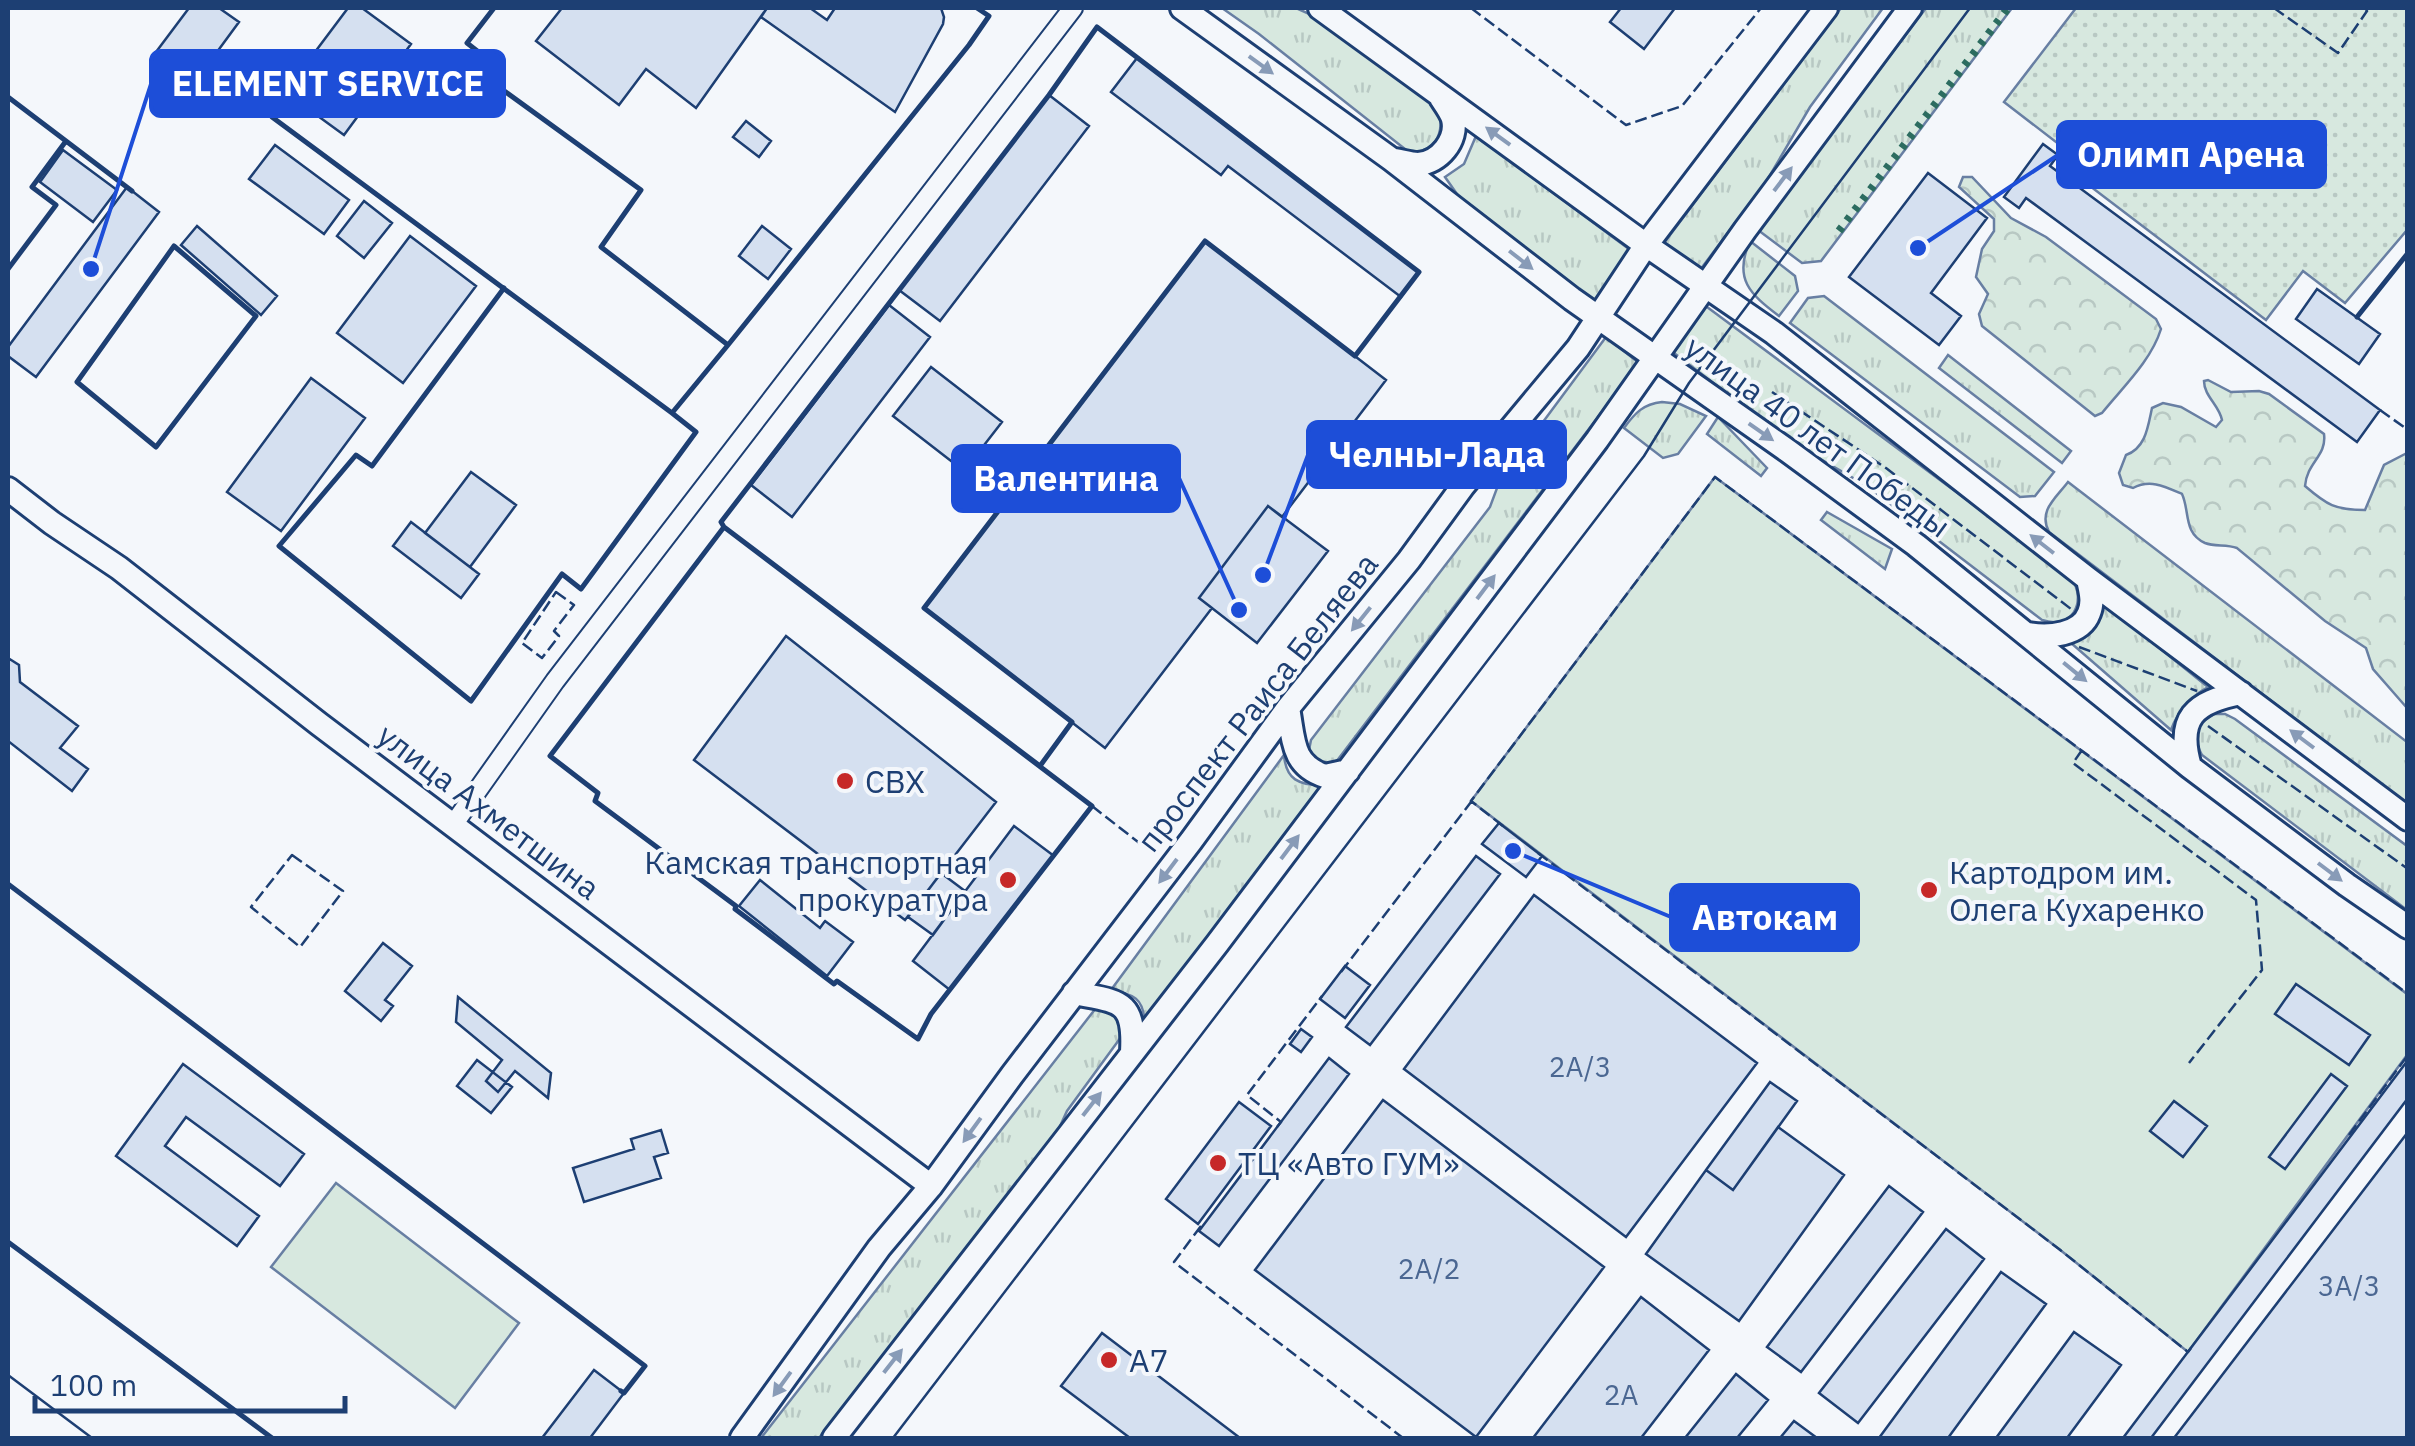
<svg xmlns="http://www.w3.org/2000/svg" width="2415" height="1446" viewBox="0 0 2415 1446" font-family="'IBM Plex Sans',sans-serif">
<style>
.grass{fill:url(#grass-tufts);stroke:#687fa3;stroke-width:2.5}
.forest{fill:url(#forest-crowns);stroke:#687fa3;stroke-width:2.5}
.park{fill:url(#park-dots);stroke:#687fa3;stroke-width:2.5}
.garden{fill:#d7e8df;stroke:#687fa3;stroke-width:2.5}
.building{fill:#d5e0f0;stroke:#1d3f73;stroke-width:2.5}
.lines{fill:none;stroke-linecap:round;stroke-linejoin:round}
.minor-casing{stroke:#1d3f73;stroke-width:22}
.tertiary-casing{stroke:#1d3f73;stroke-width:28}
.minor{stroke:#f4f7fb;stroke-width:18}
.tertiary{stroke:#f4f7fb;stroke-width:22}
.tram{stroke:#1d3f73;stroke-width:2.5}
.hedge{stroke:#2c6c60;stroke-width:8;stroke-dasharray:5 8;stroke-linecap:butt}
.fence{stroke:#1d3f73;stroke-width:2.5;stroke-dasharray:12 5;stroke-linecap:butt}
.wall{stroke:#1d3f73;stroke-width:5}
.oneway{fill:#889bb7}
.poi-dot{fill:#c62828;stroke:#f4f7fb;stroke-width:4}
.labels{text-anchor:middle;dominant-baseline:central;stroke-width:8;stroke-linejoin:round;paint-order:stroke}
.number-label{font-size:28px;fill:#4b6792}
.street-label{font-size:32px;fill:#1d3f73;stroke:#f4f7fb}
.poi-label{font-size:32px;fill:#1d3f73;stroke:#f4f7fb;text-anchor:start}
.leader{fill:none;stroke:#1d4ed8;stroke-width:4}
.callout-dot{fill:#1d4ed8;stroke:#f4f7fb;stroke-width:4}
.callout{fill:#1d4ed8;stroke:#1d4ed8;stroke-width:4}
.callout-label{font-size:35px;text-anchor:middle;font-weight:bold;fill:#fff}
</style>
<defs>
<pattern id="grass-tufts" width="24" height="20" patternUnits="userSpaceOnUse" patternTransform="scale(2.5)"><rect width="24" height="20" fill="#d7e8df"/><path d="M3 7l-1-3M5 7V3M7 7l1-3M15 17l-1-3M17 17v-4M19 17l1-3" fill="none" stroke="#b8c8c3"/></pattern>
<pattern id="forest-crowns" width="20" height="18" patternUnits="userSpaceOnUse" patternTransform="scale(2.5)"><rect width="20" height="18" fill="#d7e8df"/><path d="M2 6a3 3 0 1 1 6 0M12 15a3 3 0 1 1 6 0" fill="none" stroke="#b8c8c3"/></pattern>
<pattern id="park-dots" width="8" height="8" patternUnits="userSpaceOnUse" patternTransform="scale(2.5)"><rect width="8" height="8" fill="#d7e8df"/><path d="M2 2h.1M6 6h.1" fill="none" stroke="#b8c8c3" stroke-width="1.8" stroke-linecap="round"/></pattern>
</defs>
<rect width="100%" height="100%" fill="#f4f7fb"/>
<path class="grass" d="M1222 8H1296L1323 20 1433 100C1447 124 1442 151 1410 153L1259 34Z
M1841 8H1883L1810 107 1766 182 1700 270 1664 243Z
M1926 8H2012L1821 261 1802 263 1758 230Z
M1476 136 1637 255 1599 305 1464 204 1445 177 1464 164Z
M1750 241 1795 276 1798 291 1779 316C1750 294 1733 279 1750 241Z
M1824 296 2054 472 2035 496 2020 497 1790 323 1808 298Z
M1703 304 2072 578C2087 603 2072 630 2042 620L1867 486 1791 442 1670 350Z
M1606 337 1639 363 1336 762 1319 763 1312 760 1309 750 1311 740 1490 507 1500 480Z
M1948 355 2071 451 2062 463 1939 368Z
M1662 402 1680 404 1706 416 1678 454 1663 458 1624 428C1635 413 1643 404 1662 402Z
M1718 417 1767 468 1761 476 1707 434Z
M2068 482 2407 742V804L2049 532C2038 511 2055 499 2068 482Z
M1827 512 1892 549 1885 569 1821 520Z
M2102 602 2208 687C2190 697 2178 710 2171 730L2071 643 2082 637Z
M2214 714H2225L2235 719 2407 846V910L2202 755C2196 744 2195 737 2198 725Z
M1284 755C1286 780 1299 785 1322 785L1145 1023C1143 997 1134 995 1111 990Z
M1096 1008 1118 1012 1124 1033 1067 1111 1051 1146 819 1438H761Z"/>
<path class="forest" d="M1963 177H1972L2011 218 2046 237 2156 319 2161 329C2151 361 2123 387 2102 413L2095 416 1982 326 1979 314 1988 294 1976 277 1982 249 1994 231V219L1959 187Z
M2208 380 2231 392 2259 391 2269 394 2324 434C2327 456 2307 462 2305 486 2327 505 2335 510 2365 510L2384 465 2407 453V708L2373 669 2366 648 2325 621 2237 548C2226 544 2215 547 2205 543 2183 533 2190 511 2182 494 2164 486 2150 479 2133 488L2123 485 2119 473 2126 455C2146 448 2148 426 2152 408L2163 403 2181 407 2216 427 2222 420C2219 405 2204 396 2204 381Z"/>
<path class="park" d="M2076 8H2407V230L2345 303 2303 271 2266 320 2061 164 2069 152 2004 102Z"/>
<path class="garden" d="M1715 477 2407 994V1055L2188 1352 2059 1249 1471 801Z
M336 1183 519 1323 455 1408 271 1267Z"/>
<path class="building" d="M189 8H219L239 22 192 86 153 56Z
M348 8H362L411 44 344 135 285 92Z
M562 8H767L696 108 646 69 619 105 536 41Z
M767 8H810L827 20 835 8H941L944 17 943 24 895 112 761 17Z
M1621 8H1675L1644 49 1610 22Z
M1137 58 1419 272 1401 297 1228 166 1221 175 1111 92Z
M1049 95 1089 126 940 321 899 290Z
M746 121 771 141 759 157 733 137Z
M2043 144 2058 155 2050 166 2380 410 2357 442 2026 198 2019 208 2004 197Z
M275 145 349 200 324 234 249 179Z
M63 150 117 190 93 222 40 182Z
M1928 173 1987 218 1931 293 1961 316 1939 345 1849 277Z
M127 187 159 212 36 377 8 356V347Z
M364 201 392 223 364 258 337 236Z
M197 226 277 296 261 315 181 245Z
M762 226 791 249 768 279 739 256Z
M410 236 476 286 403 383 337 333Z
M1205 241 1386 380 1282 517 1268 506 1199 598 1212 608 1105 748 924 608Z
M2317 289 2380 334 2359 364 2296 319Z
M889 305 930 337 792 517 751 485Z
M931 367 1002 422 964 471 893 416Z
M311 378 365 418 281 531 227 492Z
M471 472 516 505 470 567 425 533Z
M1268 506 1328 551 1257 643 1199 598Z
M411 522 479 574 461 598 393 546Z
M786 636 996 802 905 920 694 760Z
M8 658 19 665 20 682 78 726 60 748 88 769 72 791 8 741Z
M1499 823 1542 856 1526 877 1482 844Z
M1014 826 1054 856 950 990 913 961Z
M1476 856 1500 874 1370 1045 1346 1027Z
M941 873 965 891 933 935 908 917Z
M760 880 820 928 825 921 853 942 827 976 739 906Z
M1534 895 1757 1063 1626 1237 1404 1069Z
M383 943 412 966 385 1000 393 1006 381 1021 345 991Z
M1345 966 1370 985 1345 1018 1320 999Z
M2296 984 2370 1035 2349 1065 2275 1014Z
M458 997 551 1073 548 1098 515 1071 498 1092 486 1081 502 1060 456 1022Z
M1301 1029 1312 1037 1301 1052 1290 1044Z
M1329 1058 1349 1074 1219 1246 1199 1231Z
M477 1060 512 1087 491 1113 457 1086Z
M2408 1060V1098L2151 1438H2123Z
M183 1064 304 1154 280 1186 186 1117 165 1146 259 1216 237 1246 116 1156Z
M2331 1074 2347 1086 2285 1169 2269 1157Z
M1770 1082 1797 1101 1733 1190 1706 1170Z
M1383 1100 1604 1267 1476 1437 1255 1270Z
M2174 1101 2207 1126 2183 1157 2150 1131Z
M1239 1102 1271 1126 1198 1224 1166 1199Z
M1778 1127 1844 1175 1739 1321 1646 1254 1706 1170 1733 1190Z
M661 1130 668 1153 654 1157 661 1178 584 1202 573 1168 634 1149 631 1139Z
M2408 1132V1438H2174Z
M1889 1186 1923 1212 1801 1372 1767 1347Z
M1946 1229 1984 1259 1858 1423 1819 1393Z
M2001 1272 2046 1304 1948 1438H1879Z
M1641 1297 1709 1350 1641 1438H1533Z
M2074 1332 2121 1365 2067 1438H1996Z
M1102 1333 1240 1438H1130L1061 1386Z
M594 1370 624 1393 590 1438H542Z
M1736 1374 1768 1400 1737 1438H1685Z
M1794 1421 1817 1438H1780Z"/>
<g class="lines">
<defs>
<path id="minor" d="M453 825 555 681 1073 8"/>
<path id="tertiary" d="M1182 8 1391 159 1572 299 1788 451 1916 545 2190 767 2347 885 2408 927
M1320 8 1646 245 1774 333 2088 579 2408 819
M1394 160C1402 161 1410 164 1418 164 1439 163 1458 140 1453 119 1451 112 1445 104 1441 98
M8 489 52 523 119 568 319 724 931 1186
M2028 634C2048 638 2081 635 2089 613 2094 601 2090 590 2088 579
M1288 708C1294 739 1291 765 1325 776L1348 771
M2190 767C2176 718 2194 702 2241 693
M1074 993C1119 1002 1135 999 1132 1052
M742 1438 879 1248 931 1186 1012 1075 1191 841 1288 708 1409 560 1463 486 1578 348 1646 245 1826 8
M834 1438 1217 944 1597 440 1745 230 1910 8"/>
</defs>
<use href="#minor" class="minor-casing"/>
<use href="#tertiary" class="tertiary-casing"/>
<use href="#minor" class="minor"/>
<use href="#tertiary" class="tertiary"/>
<path class="tram" d="M8 1375 92 1438
M893 1438 1644 456 1689 383 1970 8"/>
<path class="hedge" d="M1839 231 2008 8"/>
<path class="fence" d="M1471 8 1626 125 1682 106 1761 8
M2274 8 2338 53 2367 11 2361 8
M1772 392 1886 468 2071 609
M2380 410 2408 430
M556 592 574 605 554 631 559 636 542 658 522 643Z
M2079 647 2197 691
M2208 726 2408 869
M2082 750 2073 763 2256 900 2262 970 2189 1063
M1092 806 1147 849
M1503 826 1471 801 1715 477 2408 994
M1538 853 2059 1249 2188 1352 2191 1348
M292 855 343 891 300 947 251 907Z
M1341 972 1471 802
M1277 1127 1281 1122 1247 1095 1322 996
M2349 1135 2408 1055
M1201 1226 1174 1262 1403 1438"/>
<path class="wall" d="M494 8 467 43 494 64 485 77 641 190 601 247 728 345 969 45 989 16 977 8
M1097 27 1419 272 1355 356 1205 241 924 608 1072 722 1040 766 724 527 721 522 1049 95Z
M285 81 268 104 272 117 672 413 696 432 581 589 562 574 471 701 279 546 356 455 372 466 504 288
M8 97 66 141 65 143
M174 246 256 316 156 447 77 382Z
M8 269 56 205 32 187 66 141 132 191
M2357 317 2408 253
M672 413 728 345
M724 527 1092 806 931 1014 918 1039 837 981 834 984 735 909 736 906 595 801 598 793 550 756Z
M8 884 645 1366 624 1393 621 1391
M8 1242 272 1438"/>
</g>
<defs><path id="oneway-solid" d="M-6-.8H1V-3.2L6.5 0L1 3.2V.8H-6Z" transform="scale(2.5)"/></defs>
<g class="oneway">
<use href="#oneway-solid" transform="translate(1261 65) rotate(36)"/>
<use href="#oneway-solid" transform="translate(1498 136) rotate(-144)"/>
<use href="#oneway-solid" transform="translate(1783 179) rotate(-53)"/>
<use href="#oneway-solid" transform="translate(1521 260) rotate(38)"/>
<use href="#oneway-solid" transform="translate(1761 432) rotate(35)"/>
<use href="#oneway-solid" transform="translate(2042 544) rotate(-142)"/>
<use href="#oneway-solid" transform="translate(1486 587) rotate(-53)"/>
<use href="#oneway-solid" transform="translate(1361 619) rotate(129)"/>
<use href="#oneway-solid" transform="translate(2075 672) rotate(39)"/>
<use href="#oneway-solid" transform="translate(2302 739) rotate(-143)"/>
<use href="#oneway-solid" transform="translate(1290 847) rotate(-53)"/>
<use href="#oneway-solid" transform="translate(1168 871) rotate(127)"/>
<use href="#oneway-solid" transform="translate(2330 872) rotate(37)"/>
<use href="#oneway-solid" transform="translate(1092 1104) rotate(-52)"/>
<use href="#oneway-solid" transform="translate(972 1130) rotate(126)"/>
<use href="#oneway-solid" transform="translate(893 1361) rotate(-52)"/>
<use href="#oneway-solid" transform="translate(782 1384) rotate(126)"/>
</g>
<g class="poi-dot">
<circle cx="845" cy="781" r="10"/>
<circle cx="1008" cy="880" r="10"/>
<circle cx="1929" cy="890" r="10"/>
<circle cx="1218" cy="1163" r="10"/>
<circle cx="1109" cy="1360" r="10"/>
</g>
<g class="labels">
<g class="number-label">
<text x="1580" y="1066">2А/3</text>
<text x="1429" y="1268">2А/2</text>
<text x="2349" y="1285">3А/3</text>
<text x="1621" y="1394">2А</text>
</g>
<g class="street-label">
<text transform="translate(1818 436) rotate(36)">улица 40 лет Победы</text>
<text transform="translate(1257 702) rotate(-52)">проспект Раиса Беляева</text>
<text transform="translate(489 811) rotate(37)">улица Ахметшина</text>
</g>
<g class="poi-label">
<text x="865" y="781">СВХ</text>
<text x="988" y="862" text-anchor="end">Камская транспортная<tspan x="988" dy="37">прокуратура</tspan></text>
<text x="1949" y="872">Картодром им.<tspan x="1949" dy="37">Олега Кухаренко</tspan></text>
<text x="1238" y="1163">ТЦ «Авто ГУМ»</text>
<text x="1129" y="1360">А7</text>
</g>
</g>
<path class="leader" d="M91 269L151 84M1918 248L2058 155M1263 575L1308 455M1239 610L1179 478M1513 851L1671 917"/>
<g class="callout-dot">
<circle cx="91" cy="269" r="10"/>
<circle cx="1918" cy="248" r="10"/>
<circle cx="1263" cy="575" r="10"/>
<circle cx="1239" cy="610" r="10"/>
<circle cx="1513" cy="851" r="10"/>
</g>
<g class="callout">
<rect x="151" y="51" width="353" height="65" rx="10"/>
<rect x="2058" y="122" width="267" height="65" rx="10"/>
<rect x="1308" y="422" width="257" height="65" rx="10"/>
<rect x="953" y="446" width="226" height="65" rx="10"/>
<rect x="1671" y="885" width="187" height="65" rx="10"/>
</g>
<g class="callout-label">
<text x="328" y="96">ELEMENT SERVICE</text>
<text x="2191" y="167">Олимп Арена</text>
<text x="1437" y="467">Челны-Лада</text>
<text x="1066" y="491">Валентина</text>
<text x="1765" y="930">Автокам</text>
</g>
<rect width="2415" height="1446" fill="none" stroke="#1d3f73" stroke-width="20"/>
<path d="M35 1396v15h310v-15" fill="none" stroke="#1d3f73" stroke-width="5"/>
<text x="50" y="1396" font-size="30" fill="#1d3f73" stroke="#f4f7fb" stroke-width="8" paint-order="stroke">100 m</text>
</svg>
